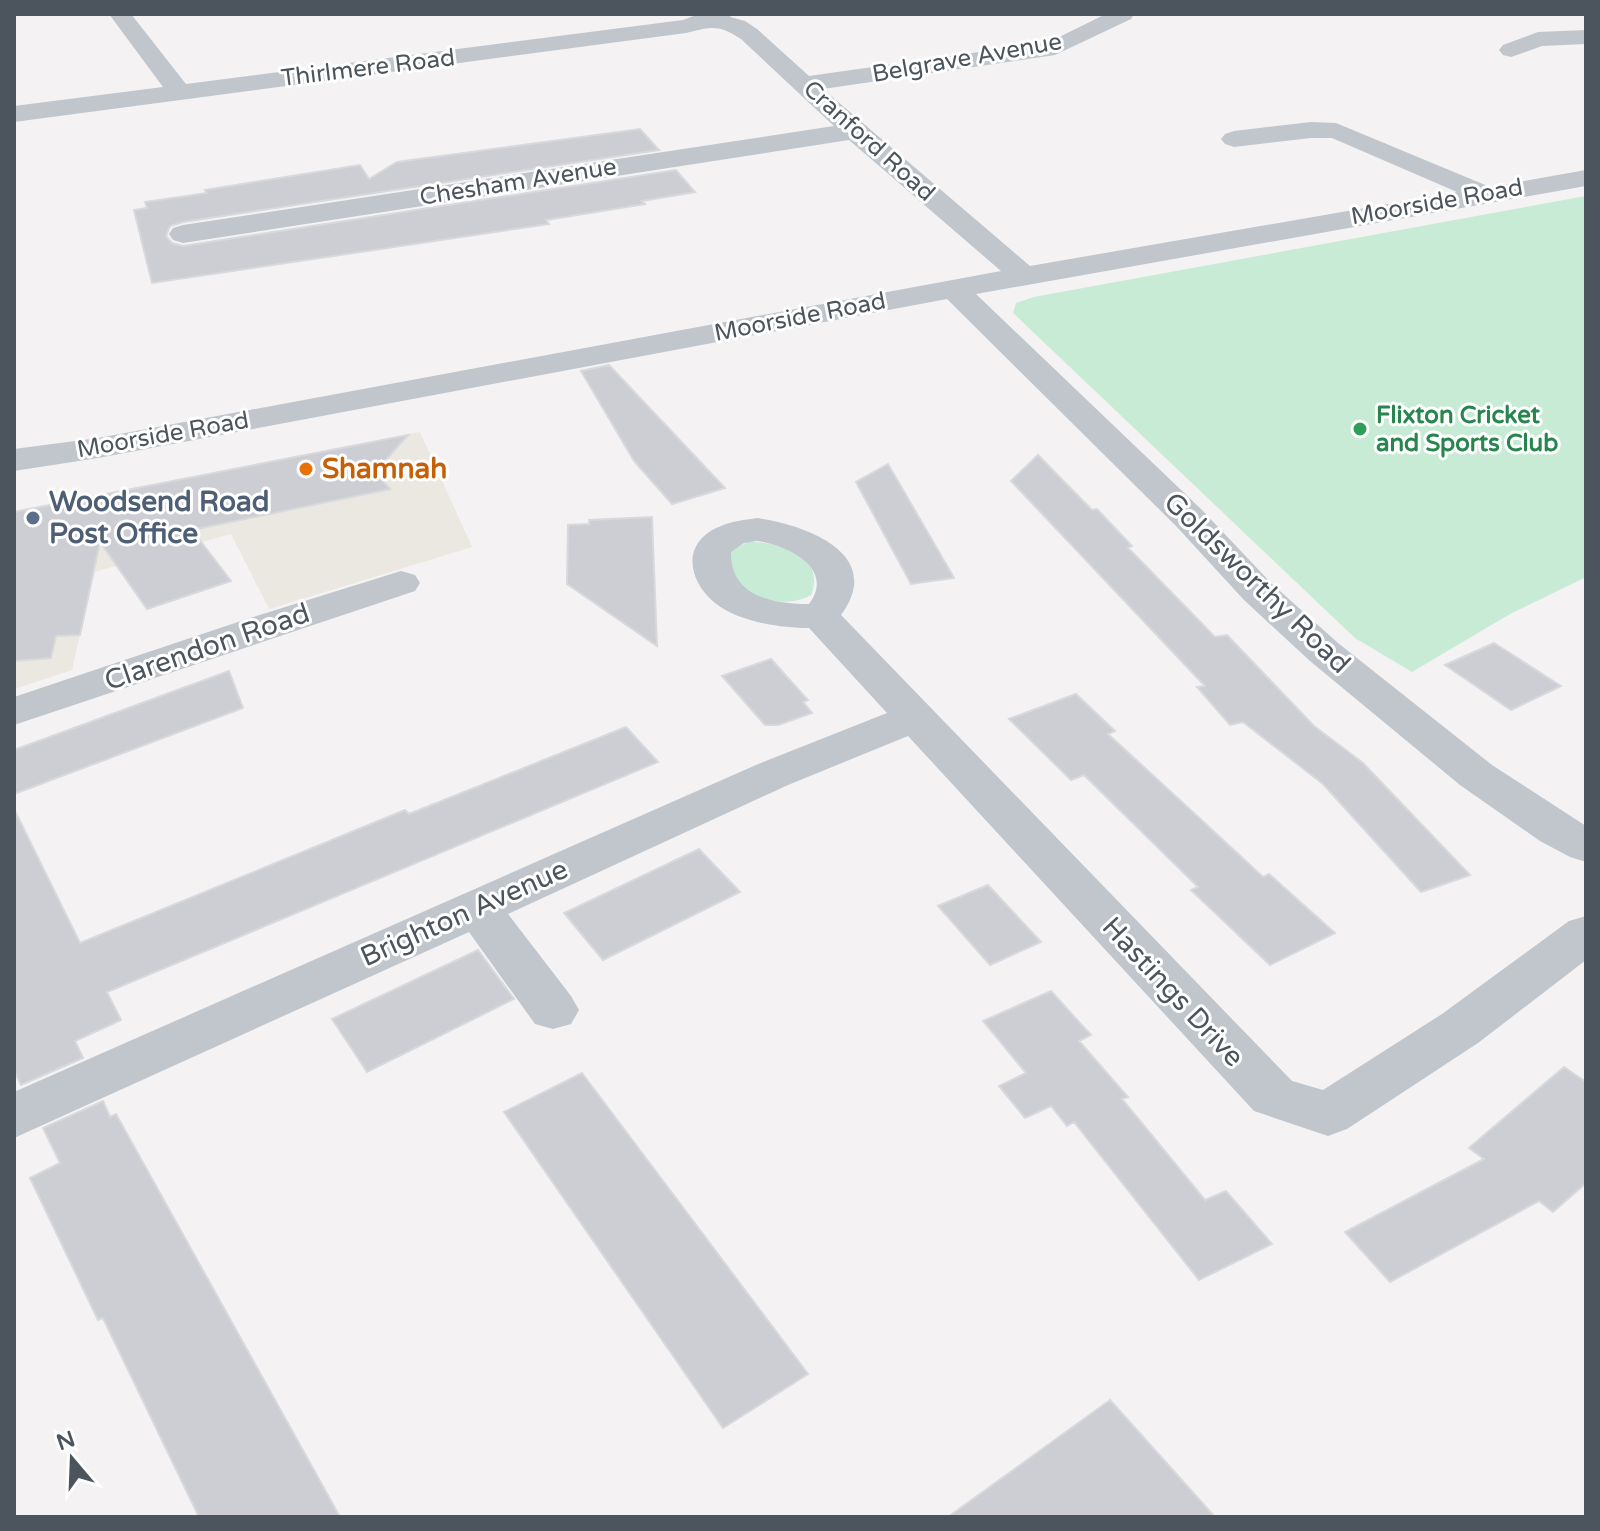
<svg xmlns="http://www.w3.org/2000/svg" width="1600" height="1531" viewBox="0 0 1600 1531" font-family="'Varela Round',sans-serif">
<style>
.commercial{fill:#eae8e0}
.green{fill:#c7ebd5}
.building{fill:#cdced4;stroke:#d7d9dc;stroke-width:2}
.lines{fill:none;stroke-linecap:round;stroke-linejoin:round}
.minor{fill:#c0c6cc;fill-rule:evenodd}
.leisure-dot{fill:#2e9e5b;stroke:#fff;stroke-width:3}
.food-dot{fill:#e8710a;stroke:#fff;stroke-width:3}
.service-dot{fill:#5c6f8a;stroke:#fff;stroke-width:3}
.labels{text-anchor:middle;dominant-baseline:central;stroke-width:6;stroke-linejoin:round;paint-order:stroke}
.far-street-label{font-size:24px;fill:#4c555d;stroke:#fff}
.far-leisure-label{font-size:24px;font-weight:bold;fill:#27864d;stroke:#fff;text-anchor:start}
.food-label{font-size:28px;font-weight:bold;fill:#c56008;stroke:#fff;text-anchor:start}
.service-label{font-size:28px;font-weight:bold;fill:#4e5e75;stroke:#fff;text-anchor:start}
.street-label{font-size:28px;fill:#4c555d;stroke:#fff}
</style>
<rect width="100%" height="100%" fill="#f4f2f2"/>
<path class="commercial" d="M420 432 472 547 269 609 231 534 94 572 72 670 14 689V512Z"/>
<path class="green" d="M1586 196V577L1510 614 1412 672 1355 638 1013 313 1016 303 1034 297Z
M748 542C779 542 827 555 811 595 788 609 740 601 731 571 730 565 730 557 730 551Z"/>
<path class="building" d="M640 129 659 150 183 222 170 226 166 236 172 243 183 246 676 170 695 192 642 201 645 204 546 220 549 224 152 283 134 210 147 208 145 202 207 193 205 190 360 165 369 179 397 162Z
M609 365 725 488 672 504 634 461 581 371Z
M408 435 375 472 390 489 192 530 231 581 147 609 100 542 80 635 56 636 51 658 14 661V512Z
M1038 455 1092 510 1097 509 1132 546 1128 548 1136 556 1215 637 1227 635 1314 726 1363 763 1470 875 1421 892 1323 784 1243 722 1230 725 1197 687 1205 686 1011 481Z
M888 464 939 552 954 578 911 584 856 482Z
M652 517 657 646 567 584 568 525 589 524V520Z
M1494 643 1561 686 1511 710 1445 665Z
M771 659 808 700 803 702 812 713 778 725H765L722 676Z
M229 671 243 708 14 794V750Z
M1076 694 1115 731 1108 734 1195 814 1263 877 1269 874 1335 933 1270 965 1191 890 1198 887 1084 775 1071 780 1009 719Z
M626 727 658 762 107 992 121 1020 75 1041 83 1058 21 1085 14 1071V809L80 943 405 810 409 814Z
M699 849 740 892 603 960 564 913Z
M988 885 1041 942 990 965 938 906Z
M478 950 514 999 367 1072 332 1019Z
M1051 991 1091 1035 1079 1041 1128 1097 1122 1099 1205 1200 1226 1191 1272 1244 1199 1280 1074 1122 1067 1126 1051 1106 1025 1118 999 1086 1026 1073 983 1021Z
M1564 1067 1586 1082V1183L1553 1212 1539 1201 1390 1282 1345 1232 1484 1159 1469 1148Z
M582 1073 808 1374 723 1428 504 1112Z
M103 1101 110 1117 116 1114 340 1517H199L103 1318 98 1320 30 1178 60 1163 43 1128Z
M1110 1400 1215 1517H948Z"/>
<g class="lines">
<path class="minor" d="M109 14H131L186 84 683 20 699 14H732L730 17 745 21 757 29 809 76 1049 42 1106 14H1134L1131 19 1055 55 823 89 1030 266 1457 192 1332 138H1311L1234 147 1225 144 1221 139 1225 134 1234 131 1311 122 1336 123 1490 187 1586 170V186L976 294 1202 510 1272 584 1338 643 1492 765 1586 826V862L1570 857 1540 841 1460 785 1310 661 1244 600 1176 526 947 299 98 458 14 471V449L98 438 1001 271 849 140 183 243 173 240 169 234 173 228 183 225 834 126 741 39C718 24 711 27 686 33L14 122V106L163 87Z
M1586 30V44L1542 46 1511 57 1503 55 1499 50 1503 45 1538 32Z
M757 518C806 525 886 554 841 615L1292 1081 1323 1090 1442 1014 1569 921 1586 916V960L1478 1043 1347 1129 1328 1136 1254 1111 908 736 788 785 508 914 571 996 579 1010 571 1024 553 1029 535 1024 469 932 14 1138V1092L756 765 887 713 809 628C780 628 739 622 715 603 686 579 682 541 721 526 732 521 745 520 757 518ZM757 541C787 545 836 568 809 604 772 604 730 596 731 552L744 543Z
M401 571 415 575 420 583 415 591 14 725V697L250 618Z"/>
</g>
<circle class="leisure-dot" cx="1360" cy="429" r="8"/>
<circle class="food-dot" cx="306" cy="469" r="8"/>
<circle class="service-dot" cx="33" cy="518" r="8"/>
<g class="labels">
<g class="far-street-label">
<text transform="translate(967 58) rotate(-10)">Belgrave Avenue</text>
<text transform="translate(368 68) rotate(-7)">Thirlmere Road</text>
<text transform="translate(869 141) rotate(42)">Cranford Road</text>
<text transform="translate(518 182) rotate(-9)">Chesham Avenue</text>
<text transform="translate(1437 202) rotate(-10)">Moorside Road</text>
<text transform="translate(800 317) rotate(-11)">Moorside Road</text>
<text transform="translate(163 435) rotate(-10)">Moorside Road</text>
</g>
<g class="far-leisure-label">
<text x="1376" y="415">Flixton Cricket<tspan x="1376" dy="28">and Sports Club</tspan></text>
</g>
<g class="food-label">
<text x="322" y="469">Shamnah</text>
</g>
<g class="service-label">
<text x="49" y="502">Woodsend Road<tspan x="49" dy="32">Post Office</tspan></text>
</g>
<g class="street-label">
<text transform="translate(1257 583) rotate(44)">Goldsworthy Road</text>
<text transform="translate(207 647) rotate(-19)">Clarendon Road</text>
<text transform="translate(464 913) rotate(-24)">Brighton Avenue</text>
<text transform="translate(1173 992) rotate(47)">Hastings Drive</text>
</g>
</g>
<rect width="1600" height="1531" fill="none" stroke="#4c555d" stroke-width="32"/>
<g transform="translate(72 1459) rotate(341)" stroke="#ffffff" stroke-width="6" paint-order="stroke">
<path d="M0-6L14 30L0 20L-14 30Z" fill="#4c555d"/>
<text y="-12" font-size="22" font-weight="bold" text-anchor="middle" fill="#4c555d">N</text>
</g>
</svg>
